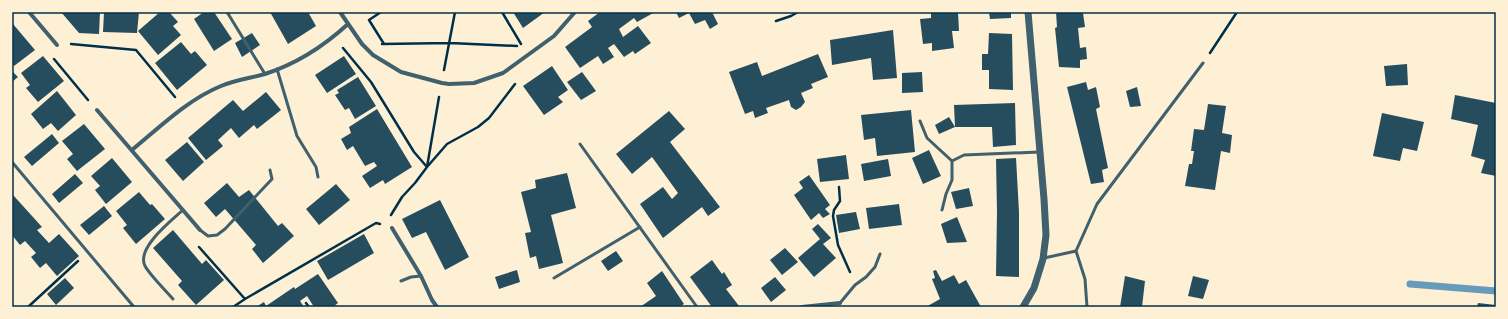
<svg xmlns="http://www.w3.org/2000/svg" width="1508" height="319" viewBox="0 0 1508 319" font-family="Lato,sans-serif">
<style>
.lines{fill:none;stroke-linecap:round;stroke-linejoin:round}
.stream{stroke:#669bbc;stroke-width:7}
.building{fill:#264d5e}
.path{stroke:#003049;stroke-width:2.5}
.service{stroke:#3f606c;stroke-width:3}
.minor{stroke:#3f606c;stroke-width:4}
.tertiary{stroke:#3f606c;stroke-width:7}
.neatline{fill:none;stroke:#003049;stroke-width:1.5}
</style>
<rect width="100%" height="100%" fill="#fdf0d5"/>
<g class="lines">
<path class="stream" d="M1410 284 1496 291"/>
</g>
<path class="building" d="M61 12H100L99 34 79 33Z
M104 12H139L137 33 103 32Z
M160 12H169L178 22 173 26 181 35 158 55 138 31Z
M204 12H214L232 39 214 51 194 19Z
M270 12H308L316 26 288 44Z
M513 12H545L523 28Z
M600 12H606L608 14 610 12H655L637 22 634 18 619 29 623 37 638 26 651 43 635 54 633 51 624 57 614 44 608 48 614 57 603 64 598 56 580 68 565 47 592 27 588 21Z
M676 12H712L718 24 710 29 705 20 695 24 689 13 679 18Z
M931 12H958L959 31H952L954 48 932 51V43L923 44 920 19 931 18Z
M989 12H1011V18L990 19Z
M1056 12 1083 13 1085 27 1078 28 1080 48 1086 47 1087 59 1080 60V68L1059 67 1055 28 1057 27Z
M13 24 35 50 14 66 12 63Z
M893 30 897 78 873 80 871 58 832 65 830 40Z
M252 33 260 45 242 57 235 43Z
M989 33 1012 34 1013 90 989 89V70H982V54H988Z
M181 42 191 54 195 51 207 65 177 90 155 63Z
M818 54 828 77 811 84 813 88 801 93 805 102 801 107 796 110 791 107 789 100 766 108 768 113 755 118 753 111 745 114 729 72 757 62 762 76Z
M43 56 64 81 38 102 26 88 30 85 21 73Z
M344 56 356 74 327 93 315 75Z
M1407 64 1408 85 1386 86 1384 66Z
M552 66 568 90 558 97 563 102 544 115 523 86Z
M12 71 18 77 12 82Z
M582 72 596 91 581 100 567 82Z
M922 72 923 92 902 93V73Z
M358 77 376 106 355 119 349 108 345 110 335 95 339 93 337 90Z
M1086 82 1088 90 1096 87 1100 107 1096 109 1108 168 1102 170 1104 182 1091 184 1067 87Z
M1137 87 1141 106 1130 107 1126 91Z
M57 91 76 115 58 131 51 123 43 129 31 114Z
M266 92 281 110 257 129 254 125 239 138 231 128 218 140 223 146 206 160 188 138 233 100 243 111Z
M1455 95 1496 103V176L1481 173 1485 160 1471 156 1478 125 1451 119Z
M1015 103 1016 145 993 147 992 127H955L954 105Z
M1208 104 1226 106 1222 133 1232 135 1230 153 1221 151 1215 190 1185 186 1189 164H1192L1194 151H1191L1194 129 1204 130Z
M377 109 412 167 385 184 383 180 370 188 362 176 377 166 374 162 365 166 353 146 347 150 341 139 351 133 349 127Z
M911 110 915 152 877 156 875 138 864 140 861 115Z
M669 111 685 129 670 142 720 207 708 216 702 207 663 238 640 204 663 187 672 199 678 193 652 157 632 174 616 154Z
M1382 113 1424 122 1417 151 1403 148 1400 161 1373 156Z
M949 117 955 127 939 134 935 125Z
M84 124 105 149 77 171 67 159 73 154 62 141Z
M52 134 59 143 32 166 24 157Z
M187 142 204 162 183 181 165 160Z
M929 150 941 176 923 184 912 158Z
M846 155 849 179 820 182 817 159Z
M112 158 132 182 106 204 95 190 100 186 91 176Z
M1016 158 1019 212V277L996 276 997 212 996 159Z
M888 159 891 176 864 181 861 164Z
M567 173 576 208 551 215 563 263 539 269 536 256 530 258 525 233 531 232 521 192 536 188 535 180Z
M75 174 83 183 59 203 52 194Z
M809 175 830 205 825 209 830 214 823 218 819 213 811 220 794 195 803 188 799 182Z
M227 183 239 197 249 190 278 226 282 223 294 236 263 263 252 249 256 245 225 209 216 217 204 203Z
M336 184 350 200 319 225 306 209Z
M969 188 973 206 956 209 951 192Z
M139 192 150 205 152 204 165 219 136 244 123 228 127 225 116 211Z
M13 195 42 227 37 230 49 243 59 234 79 256 57 276 46 263 40 268 31 257 36 253 25 241 20 245 12 235V196Z
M440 200 469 257 445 270 426 232 412 238 402 219Z
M899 204 902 225 869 229 866 208Z
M104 206 112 216 89 235 80 225Z
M856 212 860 229 839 233 836 215Z
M957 217 967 242 947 243 941 224Z
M818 224 831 238 823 244 836 258 814 277 798 258 820 239 812 229Z
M173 230 202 264 206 260 224 280 196 305 178 285 182 281 153 248Z
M364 234 374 253 328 280 317 261Z
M785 248 798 262 782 275 770 260Z
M616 251 623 261 608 271 601 261Z
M712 260 722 274 724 272 732 285 726 289 739 306 738 307H712L690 277Z
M517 270 520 282 499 289 495 277Z
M936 270 942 281 954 275 959 284 966 280 981 307H926L940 299 932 279 935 278 933 271Z
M662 271 684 304 679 307H640L656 296 647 283Z
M318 274 338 303 333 307H314L307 296 300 301 304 307H256L264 302 266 306 294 287 295 289Z
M1125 276 1145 281 1142 307H1120Z
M1193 276 1209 280 1203 299 1188 296Z
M775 277 786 290 771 302 761 288Z
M65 278 74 288 56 305 47 294Z
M1478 303 1496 305V307H1477Z"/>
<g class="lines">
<path class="path" d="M381 12 369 20 384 44
M502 12 521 44
M776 21 791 16 798 12
M71 44 136 50 175 97
M382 44 450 43 517 46
M343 48 371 82 414 152 427 167 447 144 478 127 489 118 515 84
M1210 53 1237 12
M54 59 88 100
M444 70 455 12
M839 187 840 201 834 210 833 216 838 245 850 272
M391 215 402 197 415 183 427 167 439 97
M199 247 245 299
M306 303 309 307
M28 307 78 261
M233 307 245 299 376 223 380 224"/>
<path class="service" d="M227 12 265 74
M277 69 297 136 316 167 318 177
M920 121 927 138 952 161
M580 144 697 307
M12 162 134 307
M942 210 946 194 952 180V161L964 155 1040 152
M200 230 208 236 217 235 225 229 272 179 270 170
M1076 251 1085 279 1087 307
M1044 258 1076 251 1097 204 1203 63
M554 278 640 227
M401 281 411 277 421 276
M173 299C165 290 150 275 145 266 136 248 171 221 183 210
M840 303 855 285 866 277 875 267 880 254"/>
<path class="minor" d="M29 12 57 45
M340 12 362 44 373 55 401 72 442 83 449 84 474 83 503 73 554 36 575 12
M97 110 200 230
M132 150C160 127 187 100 221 86 235 80 251 78 265 74 296 64 324 46 348 24
M392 228 421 276 432 300 437 307
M802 307 840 303"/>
<path class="tertiary" d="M1023 307 1034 288 1043 259 1046 235 1044 199 1028 12"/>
</g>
<rect width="1508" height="319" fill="none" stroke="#fdf0d5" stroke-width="26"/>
<rect x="13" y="13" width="1482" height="293" class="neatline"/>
</svg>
